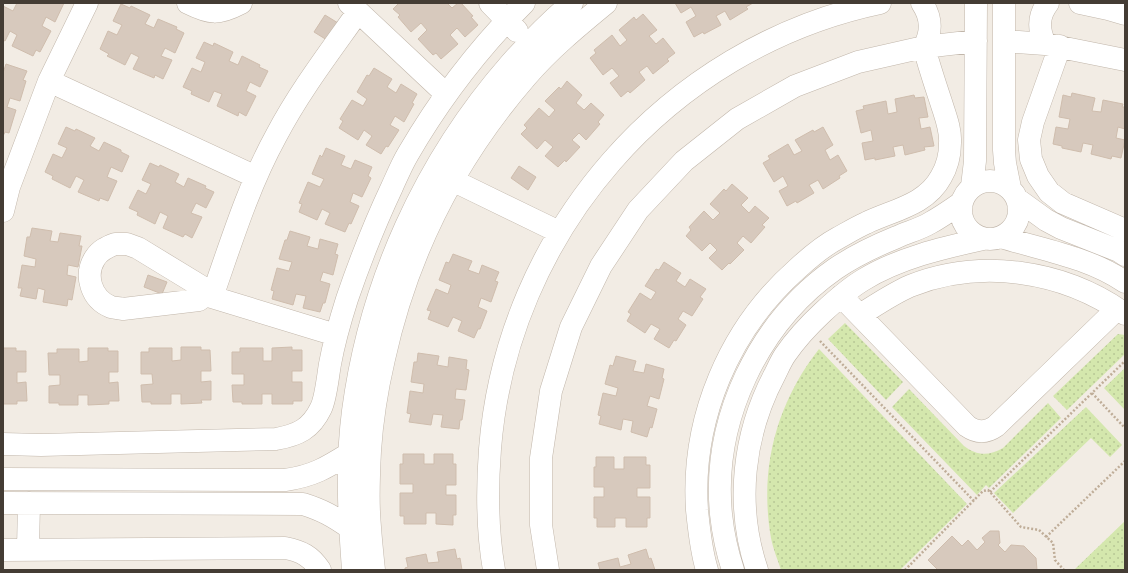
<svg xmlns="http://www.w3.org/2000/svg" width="1128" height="573" viewBox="0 0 1128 573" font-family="Raleway,sans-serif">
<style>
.grass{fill:url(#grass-dots)}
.building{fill:#d7c9bd;stroke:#cfbdad}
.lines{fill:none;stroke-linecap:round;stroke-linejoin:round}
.minor-casing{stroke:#c1b6aa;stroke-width:23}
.path{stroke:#bfad98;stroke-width:2.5;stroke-dasharray:2 2;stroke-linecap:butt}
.minor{stroke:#fff;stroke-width:22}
</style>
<defs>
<pattern id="grass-dots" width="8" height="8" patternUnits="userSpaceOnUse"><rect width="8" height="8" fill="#d4e7ad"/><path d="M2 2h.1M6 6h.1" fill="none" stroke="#b7c795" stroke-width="1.8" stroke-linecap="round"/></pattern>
</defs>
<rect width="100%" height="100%" fill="#f2ece4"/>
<path class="grass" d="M845 323 903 382 886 400 828 339Z
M1118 334 1125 335V354L1067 410 1053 396Z
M819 349 967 504 900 570H781C778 560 773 549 771 538 759 469 776 404 819 349Z
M1125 368V410L1104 388Z
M909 389 964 446C977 456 989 456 1003 448L1048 403 1061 418 989 488 986 485 977 495 892 407Z
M1086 407 1122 445 1110 457 1091 438 1013 513 994 493Z
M1125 521V570H1074Z"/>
<path class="building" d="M17 3H64L55 22 46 17 42 26 51 31 40 52 36 50 33 56 12 46 17 35 10 31 5 41 3 40V6L13 11Z
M399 3H447L452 8 458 3H461L473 16 471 17 478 25 465 37 457 28 450 35 458 44 441 59 436 53 433 55 418 39 427 30 421 23 411 32 398 17 400 15 393 9Z
M675 3H753L746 7 748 9 730 20 725 11 716 16 721 25 704 34 703 32 694 37 686 22 696 16 691 7 681 13Z
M121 4 130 8 131 6 150 15 145 24 154 28 158 19 177 27 176 29 184 33 175 53 165 48 161 56 172 60 163 79 155 75 154 78 133 69 139 57 131 53 125 65 107 56 109 54 100 49 108 31 117 35 122 25 113 21Z
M643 14 657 30 649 36 656 44 663 38 675 53 667 59 669 61 653 74 647 66 639 72 645 80 630 93 628 91 621 97 610 83 619 76 612 68 603 75 590 58 596 53 594 50 612 35 620 46 627 40 619 30 634 17 636 20Z
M325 15 338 23 327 40 314 32Z
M204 42 213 46 214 43 233 52 229 61 238 65 242 56 260 65 259 67 268 71 260 87 250 82 246 91 256 96 246 116 239 112 238 116 217 106 222 94 214 91 209 102 191 94 192 91 183 87 192 68 201 72 205 62 196 58Z
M6 64 27 71 23 80 26 81 20 101 10 98 7 107 16 110 9 133 5 132 3 136V73Z
M374 68 392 79 387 87 396 93 401 84 417 94 412 103 414 104 404 122 395 116 390 125 399 130 388 147 386 146 381 154 366 145 372 136 364 130 358 140 339 128 343 121 340 119 352 100 363 106 367 99 357 92 367 75 369 76Z
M567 81 582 95 576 103 584 110 591 103 604 115 598 122 600 124 586 140 579 133 572 140 580 147 566 162 565 160 558 167 545 156 553 147 545 140 537 149 521 134 527 128 524 125 539 108 549 117 555 110 545 101 559 87 561 89Z
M1072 93 1095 98 1092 111 1101 112 1103 100 1123 104 1122 107H1125V129L1118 127 1116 138 1125 140 1121 158 1112 156 1111 159 1091 154 1093 145 1083 143 1081 152 1062 148V146L1053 144 1056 127 1068 129 1070 119 1059 117 1063 95 1071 97Z
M914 95 915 98 924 97 928 117 919 118 921 129 930 127 934 146 924 147 925 150 905 155 903 145 893 147 895 156 875 160V158L865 160 862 143 873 141 871 130 861 133 856 111 864 109 863 106 886 101 888 114 897 112 895 99Z
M66 127 75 131 76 129 95 138 90 146 99 151 104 142 121 150V152L129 156 122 172 111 167 107 177 117 181 108 201 100 198 99 201 78 192 84 180 76 176 70 188 52 179 53 176 45 172 53 154 62 158 67 148 58 144Z
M823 127 833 145 825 150 830 160 838 155 847 171 839 176 840 178 823 189 818 180 809 185 814 193 797 203 796 201 787 206 779 191 788 186 783 176 774 182 763 163 770 159 768 156 788 144 794 155 802 151 795 140 813 130 814 132Z
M326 148 345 156 341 165 351 169 355 160 372 167 368 176 371 178 362 197 353 193 350 202 359 206 351 224 349 223 345 232 325 224 330 213 322 209 317 220 299 212 302 204 299 203 308 182 320 187 324 179 312 174 320 155 322 157Z
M150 163 159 167 160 165 179 174 175 182 184 187 188 178 206 186 205 188 214 192 206 208 196 203 191 213 202 217 192 238 185 234 183 237 163 228 168 216 160 212 155 224 137 215 138 212 129 208 138 190 146 194 151 184 142 180Z
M519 166 536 177 528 190 511 178Z
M732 184 748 198 741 205 749 213 755 206 769 218 762 225 765 227 751 243 743 236 737 243 744 250 730 264 729 263 722 270 709 258 717 250 710 243 702 251 686 236 691 230 689 227 704 211 713 220 720 213 710 204 724 189 726 191Z
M32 228 52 231 50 241 58 242 60 233 81 236 79 246H82L78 267 68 265 67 275 76 277 72 300 68 299 67 306 43 302 45 290 38 288 36 299 20 296 22 288H18L22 265 35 267 36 259 24 256 27 237H30Z
M290 231 310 237 307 246 318 249 320 239 338 244 335 254 338 255 333 275 323 272 320 281 330 284 325 303H323L320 312 303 308 306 296 296 294 293 305 272 299 274 291 271 290 277 268 289 271 292 262 279 259 285 240H287Z
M453 254 472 261 468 270 479 274 482 265 499 272 495 281 498 282 491 302 481 298 478 307 487 311 480 329H478L474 338 458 331 462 321 453 317 448 327 428 319 431 311 427 310 436 289 448 294 451 285 439 280 446 262 449 263Z
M664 262 681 273 676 281 685 287 690 279 706 289 700 297 703 299 692 316 683 311 678 319 686 325 676 341 674 340 669 348 654 339 660 329 651 324 645 333 627 321 631 314 628 312 640 293 651 300 656 292 645 286 656 269 659 270Z
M148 275 167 282 162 294 144 287Z
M181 347H201V350H210L211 371H201V382L211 381V400H201L202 403 181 404V394H171V404H151V402H142L141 385 153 384 152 374H141V352H149V348H172V361L181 360Z
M292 347V350H302V371H292V382H302V401H293V404H272V394H262V404H242V402H233L232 385H244V374H232V352H240V348H263V361H272V348Z
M3 348H16V351H26V372H17V383L26 382 27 401H17V404H3Z
M88 348H108V351H118V372H109V383L118 382 119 401H109V404L88 405V395H78V405H59V403H49V386L60 385V375H49L48 353H57V349H79V362L88 361Z
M418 353 439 356 437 365 448 367 449 357 467 360 466 369 469 370 466 390 456 389 455 399 465 400 462 420H460L459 429 441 427 443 415 433 414 431 425 409 422 411 414 407 413 410 391 423 393 424 384 411 382 414 362H417Z
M616 356 636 361 633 371 644 373 646 364 664 369 662 378 664 379 659 399 650 396 647 406 657 409 652 428 650 427 647 437 631 432 633 421 623 419 621 430 599 424 601 416 598 415 603 393 616 396 618 388 605 384 610 365 613 366Z
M403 454H424V464H434V454H453V464H456V485H446V495H456V515H453V525L436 524V513H426V524H404V516H400V493H413V484H400V464H403Z
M596 457H614V469H624V457H646V465H650V488H637V497H650V518H647V527H626V518H615V527H597V518H594V497H604V487H594V467H596Z
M990 531H999L1000 543 998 545 1005 552 1011 545 1024 546 1036 558 1037 570H938L928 560 952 536 962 546 968 540 977 550 985 542 982 538Z
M455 549 457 559 460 558 462 570H405V568L408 567 406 558 426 554 428 563 439 562 437 552Z
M646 549 649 559 651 558 655 570H600L598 563 618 558 620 567 631 564 628 555Z"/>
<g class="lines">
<defs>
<path id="minor" d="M188 3C210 14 218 15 241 3
M349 3 446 94
M490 3 517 31
M1004 3V150L1005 163 1010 188
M1080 3 1108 9 1125 14
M1004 41 1045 44 1125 60
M1045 44C1038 29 1038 16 1048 3
M1060 46 1033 122 1029 140 1031 159 1038 176 1049 192 1063 203 1125 230
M49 81 256 177
M452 180 559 232
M961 210a29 29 0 1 1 58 0a29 29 0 1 1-58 0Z
M972 186 975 161 976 3
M1017 199 1046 220 1061 228 1119 251 1125 255
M3 211 9 187 49 81 87 3
M1001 237C1043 250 1088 257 1125 282
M115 244H127L138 248 202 287 205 295 199 300 123 309C119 308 114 308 111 307 91 299 84 275 95 258 100 250 107 247 115 244Z
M205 295 336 335
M841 296 967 426C977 433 986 433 996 426L1117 309
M212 297C231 243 248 187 276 136 299 92 329 53 358 12
M860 315C876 305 892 294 910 286 981 258 1063 270 1125 314
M3 444 41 445 276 439C298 435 311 429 321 408 326 398 328 375 330 364 334 342 340 321 347 299 360 261 375 223 392 187 397 176 402 164 408 154 440 99 479 48 524 3
M3 479 285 480C313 476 326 468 350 453
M3 503 303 504C322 510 333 516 350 528
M28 549 29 503
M3 550 285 548C301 551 311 556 320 570
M353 570C349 516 346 465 353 411 370 283 425 161 511 63 530 42 550 21 572 3
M374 570C372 551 370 532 369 512 368 492 369 471 370 451 372 420 377 389 384 359 407 254 455 159 526 77 549 50 578 26 606 3
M494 570C487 530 487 489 490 449 507 232 667 48 880 3
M548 570 541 525V458L551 391 571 327 601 266 638 210 684 161 737 119 795 86 858 62 924 47 976 41
M707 570C701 551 699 530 697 510 691 419 729 329 797 269 809 258 823 246 838 238 847 233 857 227 866 223 893 210 926 205 941 177 947 167 950 155 950 143 951 129 945 115 941 102 935 84 929 66 924 47 932 32 932 18 922 3
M733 570C727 552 723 533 721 514 712 420 758 323 835 269 854 256 875 246 897 237 908 232 920 229 930 223 941 217 951 210 961 203
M757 570C735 505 743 434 775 374 778 368 781 361 785 355 796 339 809 325 823 312 836 300 848 289 863 280 899 258 942 248 983 239"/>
</defs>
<use href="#minor" class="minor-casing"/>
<path class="path" d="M820 341 974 501
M1092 393 1125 428
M990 492 1125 361
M1046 537 1125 461
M905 570 983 491 988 490 990 492 1021 527 1039 530 1053 543 1055 560 1064 570"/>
<use href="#minor" class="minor"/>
</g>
<rect width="1128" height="573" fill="none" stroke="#443c34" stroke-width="8"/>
</svg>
